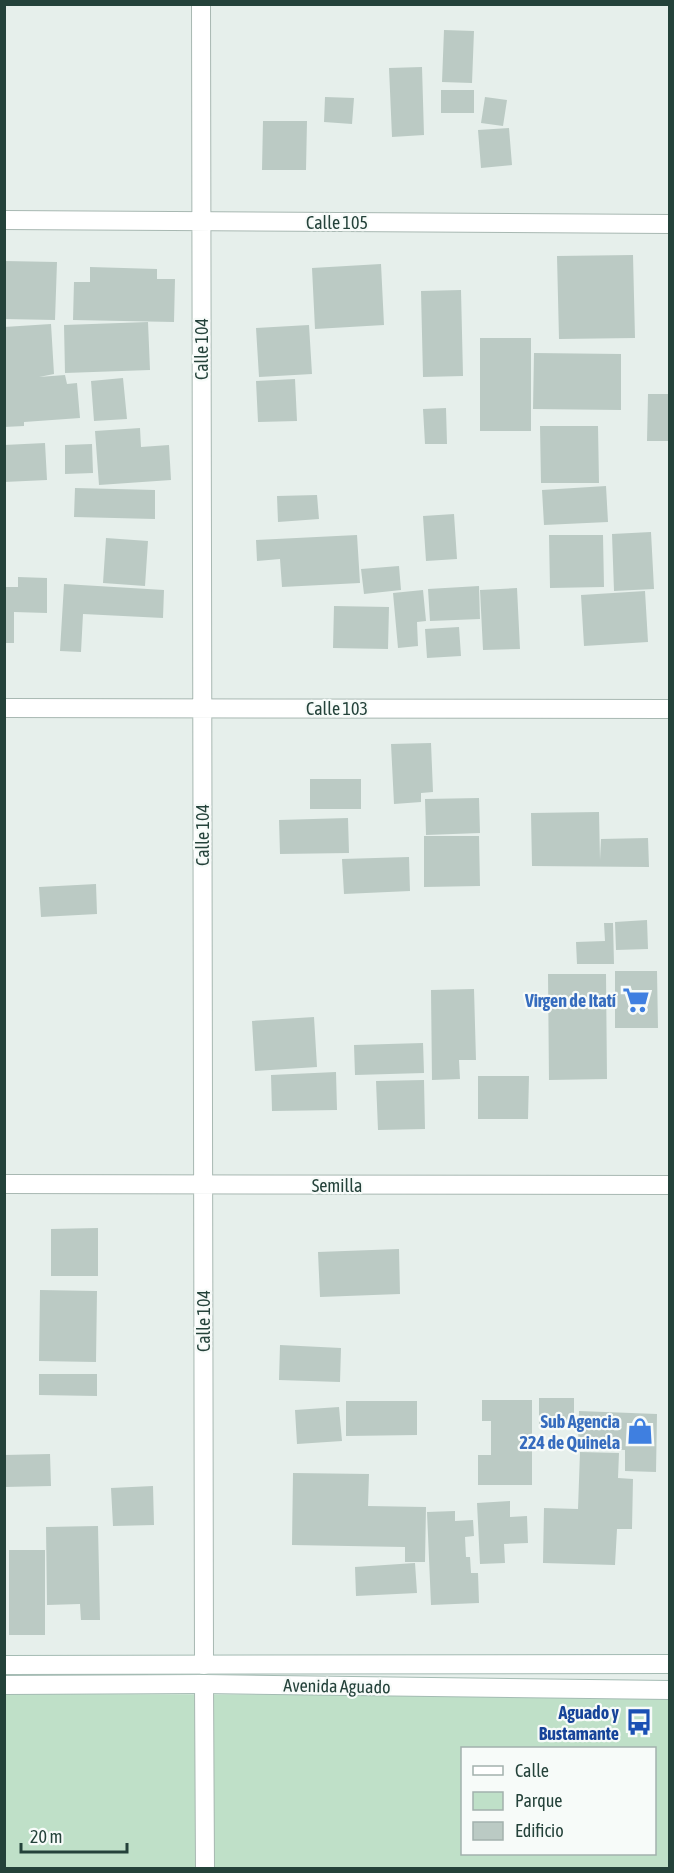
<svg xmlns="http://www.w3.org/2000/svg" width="674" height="1873" viewBox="0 0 674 1873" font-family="'Asap Condensed',sans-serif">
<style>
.green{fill:#bfe0c8;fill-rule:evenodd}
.building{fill:#bbcac4}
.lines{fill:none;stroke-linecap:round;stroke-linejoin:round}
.minor-casing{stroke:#a8b8b2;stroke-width:20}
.secondary-casing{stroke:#a4bbb3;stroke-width:20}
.minor{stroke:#fff;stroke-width:18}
.secondary{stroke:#fff;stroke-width:18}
.labels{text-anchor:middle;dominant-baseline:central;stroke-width:4.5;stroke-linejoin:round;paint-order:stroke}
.street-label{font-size:18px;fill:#24423a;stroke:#f7fbf9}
.shop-label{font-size:18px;font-weight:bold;fill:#366cbe;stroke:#f7fbf9;text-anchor:end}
.transit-label{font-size:18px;font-weight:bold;fill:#164399;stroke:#f7fbf9;text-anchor:end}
</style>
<rect width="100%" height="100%" fill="#e6efeb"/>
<path class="green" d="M5 1694 669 1695 668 1868H5ZM462 1748H654V1854H462Z"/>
<path class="building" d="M444 30 474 31 472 83 442 82Z
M422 67 424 135 392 137 389 68Z
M441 90H474V113H441Z
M325 97 354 98 352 124 324 122Z
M485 97 507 100 503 126 481 123Z
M263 121H307L306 170H262Z
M509 128 512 165 481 168 478 130Z
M633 255 635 338 559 339 557 256Z
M4 261 57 262 55 320 4 319Z
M381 264 384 325 315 329 312 268Z
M90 267 157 269V279H175L174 322 73 320 74 282H90Z
M461 290 463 376 423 377 421 291Z
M148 322 150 370 65 373 64 325Z
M51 324 54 374 39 377 65 375 67 384 77 383 80 418 24 422V426L4 427V327Z
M309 325 312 374 259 377 256 328Z
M480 338H531V431H480Z
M534 353 621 354V410L533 409Z
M123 378 127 419 94 421 91 381Z
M295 379 297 421 258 422 256 381Z
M648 394H670V441H647Z
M446 408 447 444H425L423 409Z
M540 426H598L599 483H541Z
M140 428 141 447 169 445 171 480 99 485 95 431Z
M45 443 47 480 4 482V445Z
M92 444 93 473 65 474V445Z
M606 486 608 522 544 525 542 490Z
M75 488 155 490V519L74 517Z
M317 495 319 519 278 522 277 496Z
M454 514 457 559 426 561 423 516Z
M651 532 654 589 614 591 612 534Z
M357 535 360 583 282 587 280 559 257 561 256 540Z
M549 535H603L604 587 550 588Z
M106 538 148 541 145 586 103 583Z
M399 566 401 590 364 594 361 569Z
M18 577 47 578V613L14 612V643H4V587H18Z
M64 584 164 590 163 618 83 614 81 652 60 651Z
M479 586 480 619 430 621 428 589Z
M517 588 520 649 483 650 480 590Z
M423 590 426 621 417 622 418 646 398 648 393 593Z
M645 591 648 642 584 646 581 595Z
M334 606 389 607 388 649 333 648Z
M459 627 461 656 427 658 425 629Z
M431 743 433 792 421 793V802L394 804 391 744Z
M310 779H361V809H310Z
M479 798 480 833 426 835 425 799Z
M599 812 600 860 601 839 648 838 649 867 532 866 531 813Z
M348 818 349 853 280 854 279 820Z
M424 836H479L480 886 424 887Z
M409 857 410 891 344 894 342 859Z
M96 884 97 914 41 917 39 887Z
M647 920 648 949 616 950 615 922Z
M604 923H613L614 964H577L576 942 605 941Z
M615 971H657L658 1028H615Z
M548 974H606L607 1079 549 1080Z
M474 989 476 1060H459L460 1079 432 1080 431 990Z
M314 1017 317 1067 255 1071 252 1021Z
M423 1043 424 1073 355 1075 354 1045Z
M336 1072 337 1110 272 1111 271 1075Z
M478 1076H529L528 1119H478Z
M424 1080 425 1129 378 1130 376 1081Z
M98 1228V1276H51V1229Z
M399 1249 400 1294 320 1297 318 1252Z
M40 1290 97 1291 96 1362 39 1361Z
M280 1345 341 1348 340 1382 279 1380Z
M39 1374H97V1396L39 1395Z
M539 1398H574V1424L539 1425Z
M482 1400H532V1485H478V1455H491V1421H482Z
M346 1401H417V1435L346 1436Z
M339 1407 342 1441 297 1444 295 1410Z
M579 1411 657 1414 656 1472 625 1471V1450L578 1448Z
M580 1452 619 1453 618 1478 633 1479 632 1529H617L615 1565 543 1563 544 1508 578 1509Z
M50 1454 51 1486 4 1487V1455Z
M293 1473 369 1474 368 1506 426 1507 425 1562H405V1547L292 1545Z
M153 1486 154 1525 113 1526 111 1488Z
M510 1501V1517L527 1516 528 1543 504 1544 505 1563 480 1564 477 1503Z
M455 1511V1521L473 1520 474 1536 465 1537 466 1557H470L471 1573H478L479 1603 431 1605 427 1512Z
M98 1526 100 1620H81L80 1604 47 1605 46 1527Z
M9 1550H45V1635H9Z
M415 1563 417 1593 356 1596 355 1567Z"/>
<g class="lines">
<defs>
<path id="minor" d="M201 4 204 1665
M4 220 670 224
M4 708 670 709
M4 1184 670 1185
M204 1684 205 1868"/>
<path id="secondary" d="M4 1665 670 1664
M4 1685 204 1684 670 1690"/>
</defs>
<use href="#minor" class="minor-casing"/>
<use href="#secondary" class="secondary-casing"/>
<use href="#minor" class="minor"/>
<use href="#secondary" class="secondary"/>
</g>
<defs>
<symbol id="supermarket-bare" viewBox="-9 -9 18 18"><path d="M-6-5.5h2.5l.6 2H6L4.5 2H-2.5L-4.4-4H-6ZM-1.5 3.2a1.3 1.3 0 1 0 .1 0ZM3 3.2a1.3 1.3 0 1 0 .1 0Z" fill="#3f7fe0" stroke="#f7fbf9" stroke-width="2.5" paint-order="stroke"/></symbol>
<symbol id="shop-bare" viewBox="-9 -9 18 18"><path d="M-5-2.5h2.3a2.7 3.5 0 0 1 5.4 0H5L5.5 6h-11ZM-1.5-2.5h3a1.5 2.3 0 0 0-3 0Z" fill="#3f7fe0" stroke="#f7fbf9" stroke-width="2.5" paint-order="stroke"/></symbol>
<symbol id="bus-bare" viewBox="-9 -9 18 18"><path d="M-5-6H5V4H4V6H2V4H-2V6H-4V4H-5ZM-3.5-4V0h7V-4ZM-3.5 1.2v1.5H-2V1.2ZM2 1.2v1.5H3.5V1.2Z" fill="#1a4fb4" stroke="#f7fbf9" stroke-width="2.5" paint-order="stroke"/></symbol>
</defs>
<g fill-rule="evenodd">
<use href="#supermarket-bare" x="617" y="981" width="38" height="38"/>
<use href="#shop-bare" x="621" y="1412" width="38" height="38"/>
<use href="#bus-bare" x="620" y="1703" width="38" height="38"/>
</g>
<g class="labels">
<g class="street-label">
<text x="337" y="222">Calle 105</text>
<text transform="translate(201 349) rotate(-90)">Calle 104</text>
<text x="337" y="708">Calle 103</text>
<text transform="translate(202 835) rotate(-90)">Calle 104</text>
<text x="337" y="1185">Semilla</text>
<text transform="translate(203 1321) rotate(-90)">Calle 104</text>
<text transform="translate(337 1686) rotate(1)">Avenida Aguado</text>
</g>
<g class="shop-label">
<text x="616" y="1000">Virgen de Itatí</text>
<text x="620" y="1421">Sub Agencia<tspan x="620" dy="21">224 de Quinela</tspan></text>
</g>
<g class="transit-label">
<text x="619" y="1712">Aguado y<tspan x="619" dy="21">Bustamante</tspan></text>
</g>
</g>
<rect width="674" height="1873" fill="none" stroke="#24423a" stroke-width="12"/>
<rect x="461" y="1747" width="195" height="108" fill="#f7fbf9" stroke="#a3b1ad" stroke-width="1.5"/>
<rect x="473" y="1766" width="30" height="9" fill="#ffffff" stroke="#a3b1ad" stroke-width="1.5"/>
<text x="515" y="1777" font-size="18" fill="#24423a">Calle</text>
<rect x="473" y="1792" width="30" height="18" fill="#bfe0c8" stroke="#a3b1ad" stroke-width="1.5"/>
<text x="515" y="1807" font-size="18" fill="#24423a">Parque</text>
<rect x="473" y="1822" width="30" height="18" fill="#bbcac4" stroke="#a3b1ad" stroke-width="1.5"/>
<text x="515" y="1837" font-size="18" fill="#24423a">Edificio</text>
<path d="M21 1843v9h106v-9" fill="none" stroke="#24423a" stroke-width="3"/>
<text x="30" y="1843" font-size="18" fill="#24423a" stroke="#f7fbf9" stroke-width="4.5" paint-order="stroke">20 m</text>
</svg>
